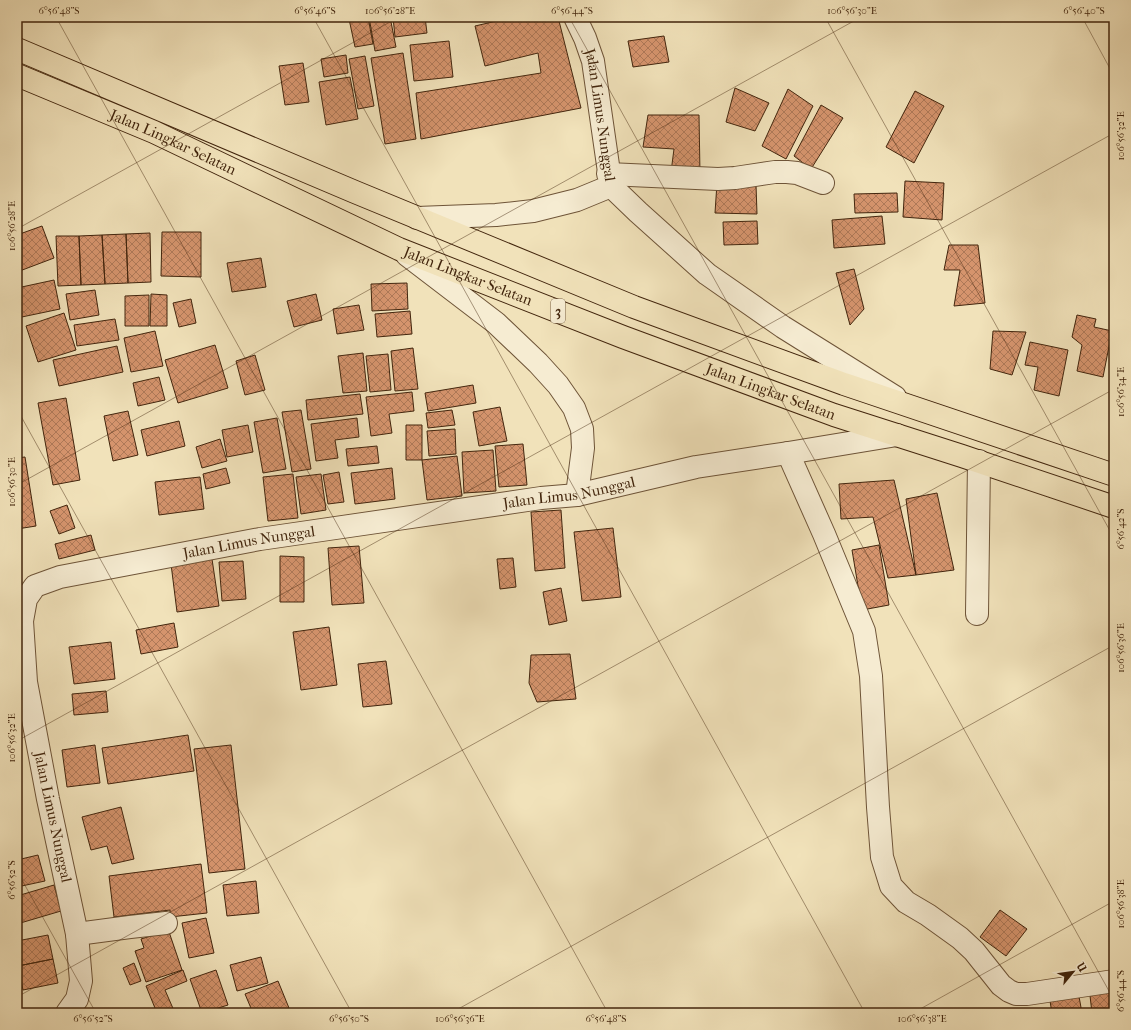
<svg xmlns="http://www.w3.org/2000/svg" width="1131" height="1030" viewBox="0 0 1131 1030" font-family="'IM FELL French Canon',serif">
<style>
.building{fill:url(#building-cross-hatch);stroke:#42250d}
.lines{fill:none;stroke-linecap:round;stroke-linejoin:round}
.street-casing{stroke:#6e5438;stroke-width:24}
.primary-casing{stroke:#42250d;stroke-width:24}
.street{stroke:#f6ecd2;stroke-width:22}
.primary{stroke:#f1e2ba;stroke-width:22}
.ticks{fill:none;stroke:#42250d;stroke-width:1;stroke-opacity:0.45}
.labels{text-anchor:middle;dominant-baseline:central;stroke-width:3;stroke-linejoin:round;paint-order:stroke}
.shield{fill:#f6ecd2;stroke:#786148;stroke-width:1}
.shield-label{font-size:14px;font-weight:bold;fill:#42250d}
.street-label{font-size:15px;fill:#42250d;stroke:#f6ecd2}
.neatline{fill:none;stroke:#42250d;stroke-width:1.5}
.ticks-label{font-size:10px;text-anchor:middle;fill:#42250d}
</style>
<defs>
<pattern id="building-cross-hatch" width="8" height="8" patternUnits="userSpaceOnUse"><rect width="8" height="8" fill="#d5946d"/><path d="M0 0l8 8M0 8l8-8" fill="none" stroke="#ae7958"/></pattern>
</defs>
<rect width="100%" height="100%" fill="#f1e2ba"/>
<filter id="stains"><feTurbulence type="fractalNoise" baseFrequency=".005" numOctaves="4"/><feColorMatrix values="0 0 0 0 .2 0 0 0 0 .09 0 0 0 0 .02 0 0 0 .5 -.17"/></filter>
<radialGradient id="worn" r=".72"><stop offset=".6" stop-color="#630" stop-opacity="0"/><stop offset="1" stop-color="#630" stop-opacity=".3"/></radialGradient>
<path class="building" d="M357 17H368L373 44 355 47 349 19Z
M369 17H390L396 47 375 51Z
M393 17H425L427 33 395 37Z
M514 17H558L581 108 421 139 416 93 541 73 538 53 485 66 475 26Z
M664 36 669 62 633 67 628 41Z
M449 41 453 77 414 81 410 45Z
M403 53 416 139 385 144 371 58Z
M346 55 348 73 324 77 321 59Z
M365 56 374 106 358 109 349 59Z
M303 63 309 102 285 105 279 66Z
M350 77 358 119 326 125 319 82Z
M735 88 769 103 755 131 726 122Z
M788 89 813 106 786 159 762 146Z
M915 91 944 106 914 163 886 147Z
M821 105 843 118 811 169 794 156Z
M648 115H699L700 174 671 172 674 149 643 147Z
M905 181 944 183 942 220 903 217Z
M717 183 756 185 757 214 715 213Z
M897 193 898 212 855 213 854 194Z
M882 216 885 244 834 248 832 220Z
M757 221 758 244 724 245 723 222Z
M42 226 54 258 17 272V235Z
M162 232H201V277L161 276Z
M150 233 151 282 128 283 126 234Z
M126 234 128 283 105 284 102 235Z
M102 235 105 284 81 285 79 236Z
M56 236H79L81 285 58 286Z
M949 245H978L985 303 954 306 960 270H944Z
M261 258 266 287 232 292 227 263Z
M854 269 864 309 850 325 836 273Z
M54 280 60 309 17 318V288Z
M407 283 408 309 372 311 371 284Z
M95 290 99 315 70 320 66 294Z
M151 294 167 295V326H150Z
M316 294 322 320 294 327 287 301Z
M149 295V326H125V296Z
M191 299 196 323 179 327 173 303Z
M359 305 364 330 337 334 333 309Z
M410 311 412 334 377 337 375 314Z
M64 313 76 350 38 362 26 326Z
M1077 315 1096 319 1094 327 1112 331 1103 377 1077 371 1082 345 1072 337Z
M115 319 119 340 77 346 74 325Z
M155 331 163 366 131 372 124 338Z
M993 331 1026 332 1012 375 990 369Z
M1030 342 1068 350 1059 396 1034 390 1038 367 1025 365Z
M215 345 228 388 178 403 165 360Z
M117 346 123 372 59 386 53 360Z
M413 348 418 389 395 391 391 351Z
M363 353 367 391 343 393 338 356Z
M388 354 391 390 370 392 366 356Z
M255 355 265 390 245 395 236 361Z
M159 377 165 400 138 406 133 383Z
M473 385 476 403 428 411 425 393Z
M412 392 414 411 389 414 392 433 371 436 366 397Z
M360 394 363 414 308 420 306 400Z
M66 398 80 480 53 485 38 403Z
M500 407 507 441 479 446 473 412Z
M301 410 311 469 292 472 282 412Z
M452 410 455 425 428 428 426 413Z
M128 411 138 455 113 461 104 416Z
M277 418 286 469 263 473 254 422Z
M357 418 359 437 335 440 338 458 316 461 311 424Z
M179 421 185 446 147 456 141 430Z
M248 425 253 452 227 457 222 430Z
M406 425H422V460H406Z
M455 429 456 454 429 456 427 431Z
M220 439 227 461 202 468 196 447Z
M523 444 527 485 499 487 495 446Z
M377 446 379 463 348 466 346 449Z
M493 450 496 491 464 493 462 452Z
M457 456 462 496 427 500 422 460Z
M25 457 36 526 17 529V458Z
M226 468 230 483 206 489 203 474Z
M392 468 395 499 355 504 351 473Z
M339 472 344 502 328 504 323 475Z
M293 474 298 518 268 521 263 477Z
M321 474 326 510 301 514 296 477Z
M200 477 204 509 159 515 155 482Z
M894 480 916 575 888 578 873 517 841 519 839 484Z
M937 493 954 570 916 575 906 499Z
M67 505 75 528 59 534 50 511Z
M561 510 565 568 535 571 531 512Z
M613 528 621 597 582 601 574 532Z
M91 535 95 550 59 559 55 544Z
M879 545 889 605 862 610 852 550Z
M359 546 364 603 332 605 328 548Z
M280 556 304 557V602H280Z
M513 558 516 587 500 589 497 559Z
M212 559 219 606 177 612 171 564Z
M243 561 246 599 222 601 219 562Z
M561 588 567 621 549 625 543 592Z
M174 623 178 647 141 654 136 630Z
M329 627 337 685 301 690 293 632Z
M111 642 115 679 74 684 69 647Z
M570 654 576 699 537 702 529 683 531 655Z
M386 661 392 704 363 707 358 664Z
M106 691 108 712 74 715 72 694Z
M188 735 194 771 108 784 102 748Z
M95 745 100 783 67 787 62 750Z
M231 745 245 869 209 873 194 749Z
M121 807 134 859 112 864 107 846 91 850 82 817Z
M38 855 45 881 17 887V860Z
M201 864 207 913 170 917V910L114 917 109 876Z
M256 881 259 913 227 916 223 885Z
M54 885 61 911 17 924V896Z
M1000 910 1027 929 1006 956 980 937Z
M206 918 214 953 189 958 182 923Z
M167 926 182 970 146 982 135 951 144 948 141 939 154 935Z
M48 935 53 959 18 966 17 941Z
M261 957 268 983 237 991 230 965Z
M53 959 58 983 23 990 18 966Z
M134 963 141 981 130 985 123 968Z
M183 970 187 981 165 990 175 1013H157L146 986Z
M216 970 228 1005 202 1013 190 979Z
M278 981 289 1008 275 1013H253L245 994Z
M1114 985V1013H1092L1089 987Z
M1078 991 1082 1013H1052L1049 995Z"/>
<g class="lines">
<defs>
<g id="street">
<path id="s1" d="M575 17 585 38 593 61 611 186"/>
<path d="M608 174 718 179 735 178 775 172H787L797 173 823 183"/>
<path d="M611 186 638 212 707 274 783 327 895 397"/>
<path d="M417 218 496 215 533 211 577 200 611 186"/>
<path d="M407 255 496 323 538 363 558 385 574 408 582 429 583 448 577 495"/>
<path d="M788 453 824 534 864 631 871 676 878 807 882 857 891 886 906 902 928 915 960 938 974 951 1001 985 1009 991 1016 994H1027L1114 981"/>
<path d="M977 614 979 461"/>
<path d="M77 934 130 927 166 923"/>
<path id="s2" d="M67 1013 77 999 81 981 77 934 48 799 26 682 22 621 26 599 35 586 60 577 260 539 541 498 577 495 696 467 788 453 897 435"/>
</g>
<g id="primary">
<path d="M17 49 355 192 634 307 844 384 1114 475"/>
<path id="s3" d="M17 75 154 132 399 249 623 337 834 415 962 456 1114 507"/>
</g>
</defs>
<use href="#street" class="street-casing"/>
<use href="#primary" class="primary-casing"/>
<use href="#street" class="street"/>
<use href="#primary" class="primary"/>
</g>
<path class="ticks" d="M56 17 608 1013M313 17 865 1013M569 17 1114 1000M825 17 1114 538M1082 17 1114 76M17 229 399 17M17 409 352 1013M17 485 861 17M17 741 1114 133M17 871 96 1013M17 997 1114 389M451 1013 1114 645M913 1013 1114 901"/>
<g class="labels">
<rect class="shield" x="551" y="299" width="14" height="24" rx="3"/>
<g class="shield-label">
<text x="558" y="311">3</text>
</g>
<g class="street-label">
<text stroke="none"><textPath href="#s1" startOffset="102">Jalan Limus Nunggal</textPath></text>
<text stroke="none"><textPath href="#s3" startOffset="170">Jalan Lingkar Selatan</textPath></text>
<text stroke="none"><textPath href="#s3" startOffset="494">Jalan Lingkar Selatan</textPath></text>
<text stroke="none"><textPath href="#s3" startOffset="818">Jalan Lingkar Selatan</textPath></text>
<text stroke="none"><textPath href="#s2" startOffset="982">Jalan Limus Nunggal</textPath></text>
<text stroke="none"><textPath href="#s2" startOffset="658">Jalan Limus Nunggal</textPath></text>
<text transform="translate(53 817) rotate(78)">Jalan Limus Nunggal</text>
</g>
</g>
<rect width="1131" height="1030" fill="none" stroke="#f1e2ba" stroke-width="44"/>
<g transform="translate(1073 972) rotate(61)" stroke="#f6ecd2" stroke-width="3" paint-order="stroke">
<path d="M0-3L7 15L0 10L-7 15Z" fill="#42250d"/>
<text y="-6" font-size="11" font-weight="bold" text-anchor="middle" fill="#42250d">U</text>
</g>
<rect x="22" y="22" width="1087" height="986" class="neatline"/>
<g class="ticks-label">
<text x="59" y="14">6°56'48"S</text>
<text x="315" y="14">6°56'46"S</text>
<text x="390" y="14">106°56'28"E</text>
<text x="572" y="14">6°56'44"S</text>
<text x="852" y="14">106°56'30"E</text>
<text x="1084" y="14">6°56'40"S</text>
<text transform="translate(1120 136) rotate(-90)" y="4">106°56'32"E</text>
<text transform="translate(11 226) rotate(-90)" y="4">106°56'28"E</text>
<text transform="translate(1120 392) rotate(-90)" y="4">106°56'34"E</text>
<text transform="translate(11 482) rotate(-90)" y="4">106°56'30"E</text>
<text transform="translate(1120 529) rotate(-90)" y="4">6°56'42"S</text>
<text transform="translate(1120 648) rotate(-90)" y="4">106°56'36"E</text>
<text transform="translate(11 738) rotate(-90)" y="4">106°56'32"E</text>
<text transform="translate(11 880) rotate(-90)" y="4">6°56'52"S</text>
<text transform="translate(1120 904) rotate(-90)" y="4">106°56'38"E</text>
<text transform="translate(1120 991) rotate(-90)" y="4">6°56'44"S</text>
<text x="93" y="1022">6°56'52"S</text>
<text x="349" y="1022">6°56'50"S</text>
<text x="460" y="1022">106°56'36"E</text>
<text x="606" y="1022">6°56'48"S</text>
<text x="922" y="1022">106°56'38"E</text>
</g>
<rect width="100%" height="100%" filter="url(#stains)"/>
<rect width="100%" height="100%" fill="url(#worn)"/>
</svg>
